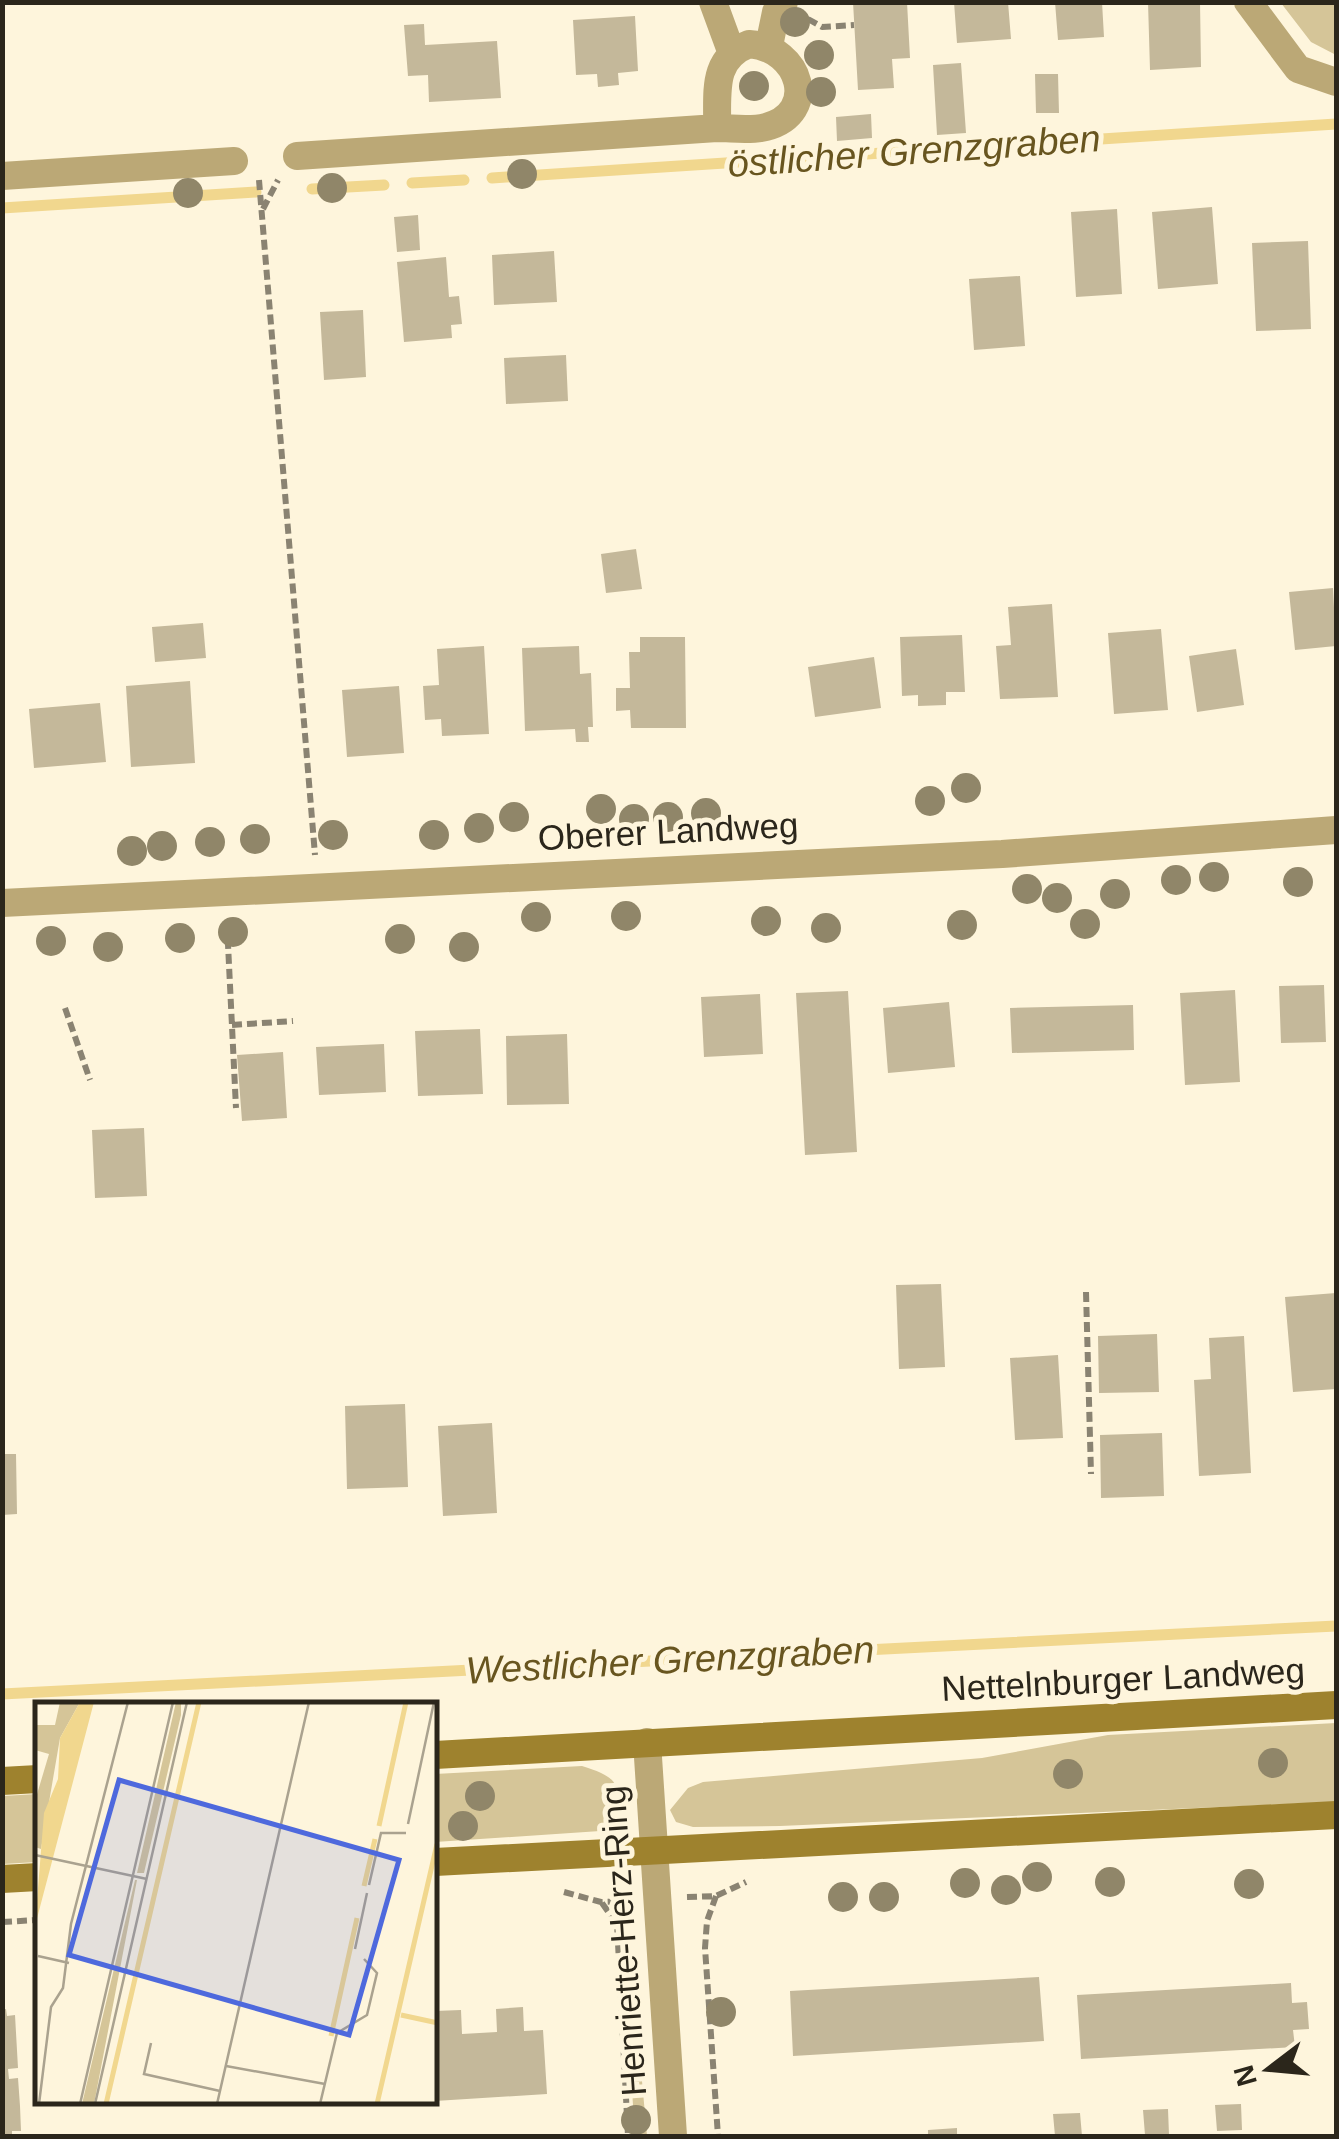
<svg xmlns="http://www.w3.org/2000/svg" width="1339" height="2139" viewBox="0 0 1339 2139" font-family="Helvetica,sans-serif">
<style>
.green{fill:#d5c598}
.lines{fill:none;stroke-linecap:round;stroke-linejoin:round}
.stream{stroke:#f1d78e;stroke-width:11}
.building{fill:#c4b89a}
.path{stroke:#8a8372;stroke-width:6;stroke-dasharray:10 5;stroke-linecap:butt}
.minor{stroke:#bba876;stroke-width:28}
.secondary{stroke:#9e822e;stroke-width:28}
.tree{fill:#908669}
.labels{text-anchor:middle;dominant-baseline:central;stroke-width:10;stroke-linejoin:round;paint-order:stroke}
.street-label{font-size:35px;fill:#2b261b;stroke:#fef5dc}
.water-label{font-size:38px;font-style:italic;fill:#68551f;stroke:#fef5dc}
.inset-river{fill:none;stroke:#f1d78e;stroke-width:5}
.inset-road{fill:none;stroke:#aaa28f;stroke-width:2.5}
.view{fill:#4e69dd;fill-opacity:0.15;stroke:#4e69dd;stroke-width:5}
.inset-edge{fill:none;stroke:#2b261b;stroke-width:5}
</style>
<rect width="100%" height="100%" fill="#fef5dc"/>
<path class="green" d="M1281 3H1336V55L1311 42Z
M1336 1723V1802L780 1826 693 1827 676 1822 670 1810 688 1788 703 1782 982 1758 1108 1735Z
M582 1766C621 1778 619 1785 622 1823L615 1830 435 1842V1774Z
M37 1794V1862L3 1864V1796Z
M630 2059H640L647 2136H635Z"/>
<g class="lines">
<path class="stream" d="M492 178 1336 124
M412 183 464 180
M312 189 384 185
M2 208 256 192
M2 1694 1336 1626"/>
</g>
<path class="building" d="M853 2H907L910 58 892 59 894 88 858 90Z
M954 2H1008L1011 39 957 43Z
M1055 2H1102L1104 37 1058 40Z
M1148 2H1200L1201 67 1150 70Z
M635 16 638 71 618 73 619 85 598 87 597 74 576 75 573 20Z
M424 24 425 45 497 41 501 98 429 102 428 75 408 76 404 25Z
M961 63 966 133 937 135 933 65Z
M1035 74H1058L1059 113H1036Z
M871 114 872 138 837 141 836 117Z
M1212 207 1218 284 1158 289 1152 212Z
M1117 209 1122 294 1076 297 1071 212Z
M418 215 420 250 397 252 394 217Z
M1308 241 1311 329 1256 331 1252 243Z
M554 251 557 302 494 305 492 255Z
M446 257 449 297 459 296 462 324 451 325 452 338 404 342 397 262Z
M1020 276 1025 346 974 350 969 279Z
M363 310 366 377 324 380 320 312Z
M566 355 568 401 506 404 504 358Z
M636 549 642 589 606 593 601 554Z
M1333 588 1336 646 1295 650 1289 592Z
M1052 604 1058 697 1000 699 996 646 1011 645 1008 607Z
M203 623 206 658 155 662 152 627Z
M1161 629 1168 710 1114 714 1108 633Z
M962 635 965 692H946V705L918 706V695L902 696 900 637Z
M640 637H685L686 728H631L630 710 616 711V688H630L629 652H640Z
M484 646 489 734 442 736 441 719 425 720 423 686 439 685 437 649Z
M579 646 580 674 591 673 593 727H588L589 742H576L575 729 525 731 522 648Z
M1236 649 1244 705 1197 712 1189 656Z
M874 657 881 708 815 717 808 667Z
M190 681 195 763 131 767 126 686Z
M399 686 404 753 347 757 342 690Z
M100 703 106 762 34 768 29 709Z
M1324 985 1326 1042 1281 1043 1279 986Z
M1235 990 1240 1082 1185 1085 1180 993Z
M848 991 857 1152 805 1155 796 993Z
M760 994 763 1054 704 1057 701 997Z
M949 1002 955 1067 888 1073 883 1008Z
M1133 1005 1134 1050 1012 1053 1010 1008Z
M480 1029 483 1094 418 1096 415 1031Z
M567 1034 569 1104 507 1105 506 1036Z
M384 1044 386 1092 319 1095 316 1047Z
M283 1052 287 1118 242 1121 237 1055Z
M144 1128 147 1196 95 1198 92 1130Z
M941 1284 945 1367 899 1369 896 1285Z
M1336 1293V1389L1293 1392 1285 1297Z
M1157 1334 1159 1392 1099 1393 1098 1336Z
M1244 1336 1251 1473 1199 1476 1194 1380 1211 1379 1209 1338Z
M1058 1355 1063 1438 1015 1440 1010 1358Z
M405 1404 408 1487 347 1489 345 1406Z
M492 1423 497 1513 443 1516 438 1426Z
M1162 1433 1164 1496 1101 1498 1100 1435Z
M2 1454H16L17 1514 2 1515Z
M1039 1977 1044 2041 793 2056 790 1991Z
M1291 1983 1292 2003 1307 2002 1309 2029 1293 2030 1295 2047 1081 2059 1077 1995Z
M523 2007 524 2031 543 2030 547 2094 435 2101V2011L461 2010 462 2034 497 2032 496 2009Z
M6 2009 7 2016 15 2015 18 2068 8 2069 9 2079 18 2078 20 2106 21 2131H12V2136H2V2010Z
M1241 2104 1242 2130 1217 2131 1215 2105Z
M1168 2109 1169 2135H1145L1143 2110Z
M1080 2113 1082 2136H1055L1053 2114Z
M957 2128V2136H928V2130Z"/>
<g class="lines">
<path class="path" d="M808 19 822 27 854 25
M259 180 315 855
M263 209 278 180
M227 924 236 1108
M65 1008 90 1080
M232 1025 293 1021
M1086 1292 1091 1474
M564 1892 601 1902 625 1901
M716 1896 707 1921 705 1948 718 2136
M687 1897 716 1896 746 1882
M602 1903 617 1924 628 2136
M2 1922 38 1920"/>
<path class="minor" d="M713 2 731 51
M1248 2 1298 69 1336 82
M749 44C801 48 820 113 766 127 751 131 732 128 717 128 718 92 711 59 749 44Z
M769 46 776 12 784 2
M297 156 717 128
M2 176 234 161
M2 903 1002 854 1336 830
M647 1742 673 2136"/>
<path class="secondary" d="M435 1755 1336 1705
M2 1781 38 1779
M435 1862 1336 1815
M2 1879 38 1877"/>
</g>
<g class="tree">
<circle cx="795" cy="22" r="15"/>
<circle cx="819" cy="55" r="15"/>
<circle cx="754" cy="86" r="15"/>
<circle cx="821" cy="92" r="15"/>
<circle cx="522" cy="174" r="15"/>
<circle cx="332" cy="188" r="15"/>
<circle cx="188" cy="193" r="15"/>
<circle cx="966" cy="788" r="15"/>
<circle cx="930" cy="801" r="15"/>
<circle cx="601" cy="809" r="15"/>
<circle cx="706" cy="813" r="15"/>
<circle cx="514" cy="817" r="15"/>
<circle cx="668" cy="817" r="15"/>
<circle cx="634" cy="819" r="15"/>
<circle cx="479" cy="828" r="15"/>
<circle cx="333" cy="835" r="15"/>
<circle cx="434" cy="835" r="15"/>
<circle cx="255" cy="839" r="15"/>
<circle cx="210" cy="842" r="15"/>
<circle cx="162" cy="846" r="15"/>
<circle cx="132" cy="851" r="15"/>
<circle cx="1214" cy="877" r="15"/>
<circle cx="1176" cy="880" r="15"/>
<circle cx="1298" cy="882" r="15"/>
<circle cx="1027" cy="889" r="15"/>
<circle cx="1115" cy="894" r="15"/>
<circle cx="1057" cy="898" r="15"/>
<circle cx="626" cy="916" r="15"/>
<circle cx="536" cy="917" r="15"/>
<circle cx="766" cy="921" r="15"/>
<circle cx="1085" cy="924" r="15"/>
<circle cx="962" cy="925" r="15"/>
<circle cx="826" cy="928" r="15"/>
<circle cx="233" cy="932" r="15"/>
<circle cx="180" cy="938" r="15"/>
<circle cx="400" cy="939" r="15"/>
<circle cx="51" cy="941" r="15"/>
<circle cx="108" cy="947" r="15"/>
<circle cx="464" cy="947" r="15"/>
<circle cx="1273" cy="1763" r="15"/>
<circle cx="1068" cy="1774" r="15"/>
<circle cx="480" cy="1796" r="15"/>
<circle cx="463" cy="1826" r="15"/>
<circle cx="1037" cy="1877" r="15"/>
<circle cx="1110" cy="1882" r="15"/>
<circle cx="965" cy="1883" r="15"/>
<circle cx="1249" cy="1884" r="15"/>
<circle cx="1006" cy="1890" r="15"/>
<circle cx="843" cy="1897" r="15"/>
<circle cx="884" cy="1897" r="15"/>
<circle cx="721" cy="2012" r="15"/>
<circle cx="636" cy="2120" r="15"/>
</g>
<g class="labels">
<g class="street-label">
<text transform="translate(668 831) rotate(-3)">Oberer Landweg</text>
<text transform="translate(1123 1679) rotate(-3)">Nettelnburger Landweg</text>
<text transform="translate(623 1941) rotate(-94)">Henriette-Herz-Ring</text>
</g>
<g class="water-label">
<text transform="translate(914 151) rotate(-4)">östlicher Grenzgraben</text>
<text transform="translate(670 1660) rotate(-3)">Westlicher Grenzgraben</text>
</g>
</g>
<g transform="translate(35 1702)">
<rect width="402" height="402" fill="#fef5dc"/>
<path d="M25 0H45L25 36 6 147 0 145V99L14 52 0 48V23H20ZM141 0H146V13L109 171H102ZM102 178 59 402H47L100 178Z" fill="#d5c598"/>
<path d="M45 0H59L0 224 9 111 23 77 25 36Z" fill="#f1d78e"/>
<path class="inset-river" d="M344 124 371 0M329 184 340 137M366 313 403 321M296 334 322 216M71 402 164 0M342 402 402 142"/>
<path class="inset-road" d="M373 122 399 0M0 153 112 177M334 183 346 131H371M320 247 332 191M3 254 34 261M116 341 109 372 185 389M191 364 290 382M4 402 16 305 28 286 36 222 93 0M45 402 138 0M60 402 152 0M182 402 274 0M285 402 302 331 332 313 342 271 329 257"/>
<path class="view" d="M84 78 364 158 314 333 34 253Z"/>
<rect width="402" height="402" class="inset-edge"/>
</g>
<rect width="1339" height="2139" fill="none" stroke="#2b261b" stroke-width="10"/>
<g transform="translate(1269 2069) rotate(254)" stroke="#fef5dc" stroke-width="8" paint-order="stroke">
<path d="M0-8L18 38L0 25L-18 38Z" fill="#2b261b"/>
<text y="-15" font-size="28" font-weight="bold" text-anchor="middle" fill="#2b261b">N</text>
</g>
</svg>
